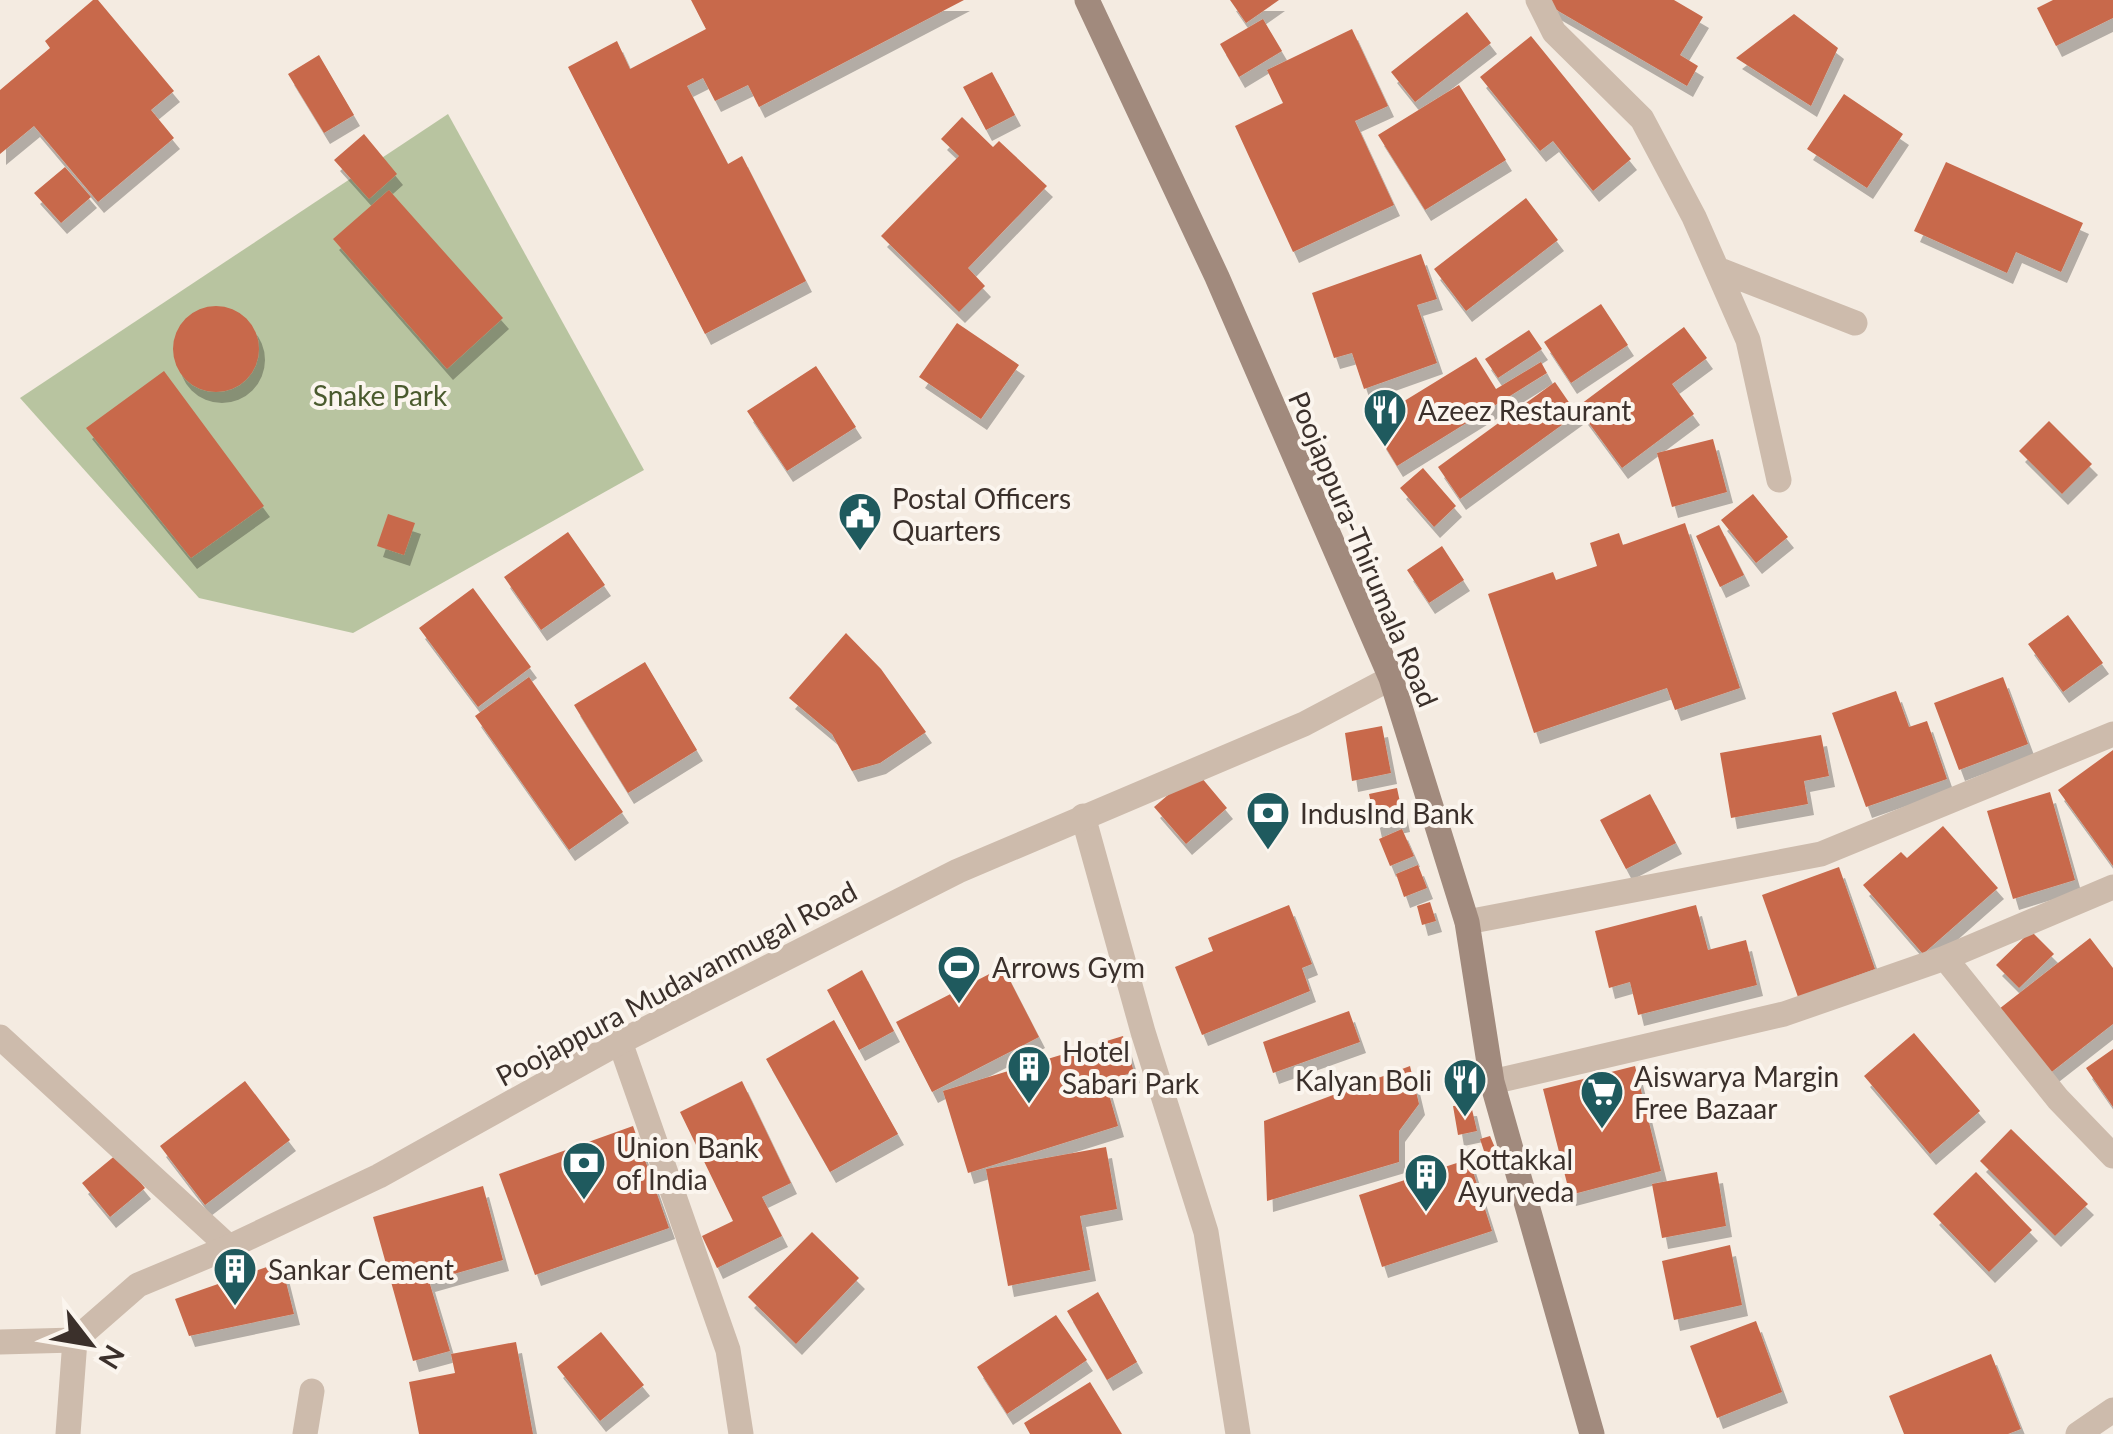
<svg xmlns="http://www.w3.org/2000/svg" width="2113" height="1434" viewBox="0 0 2113 1434" font-family="Lato,sans-serif">
<style>
.green{fill:#b8c4a0}
.building{fill:#c8694b;filter:url(#shadow)}
.lines{fill:none;stroke-linecap:round;stroke-linejoin:round}
.minor{stroke:#cdbbac;stroke-width:25}
.tertiary{stroke:#cdbbac;stroke-width:25}
.secondary{stroke:#a18a7d;stroke-width:25}
.labels{text-anchor:middle;dominant-baseline:central;stroke-width:8;stroke-linejoin:round;paint-order:stroke}
.park-label{font-size:28px;fill:#4a5a2e;stroke:#fbf5ee}
.poi-label{font-size:28px;fill:#3b302b;stroke:#fbf5ee;text-anchor:start}
.street-label{font-size:28px;fill:#3b302b;stroke:#fbf5ee}
</style>
<defs>
<filter id="shadow"><feDropShadow dx="6" dy="11" stdDeviation="0" flood-color="#0004"/></filter>
</defs>
<rect width="100%" height="100%" fill="#f4ebe1"/>
<path class="green" d="M448 114 644 470 353 633 199 598 20 398Z"/>
<path class="building" d="M93 0H98L174 91 151 110 174 138 98 202 34 126 0 154V90L50 48 45 41Z
M691 0H964L759 107 748 85 715 101 703 78 687 86 728 164 742 156 806 281 705 334 568 67 617 41 630 69 706 29Z
M1230 0H1279L1246 23Z
M1551 0H1674L1703 17 1680 55 1698 66 1687 86 1548 5Z
M2053 0H2113V18L2056 46 2037 8Z
M1467 12 1491 43 1415 102 1391 72Z
M1794 14 1838 48 1811 106 1736 58Z
M1263 19 1282 51 1239 77 1220 44Z
M1352 29 1388 106 1355 121 1394 205 1293 252 1235 126 1283 103 1267 70Z
M1531 36 1631 159 1593 191 1553 141 1540 151 1480 77Z
M319 55 354 115 324 133 288 74Z
M992 72 1015 115 986 130 963 87Z
M1459 85 1506 160 1425 210 1378 135Z
M1844 94 1903 134 1867 188 1807 149Z
M962 117 993 147 999 141 1047 186 968 268 985 286 959 312 881 236 959 156 941 139Z
M364 134 397 174 369 199 334 160Z
M1946 162 2083 223 2061 272 2016 252 2007 273 1914 231Z
M65 167 91 197 61 223 34 193Z
M389 190 503 318 447 369 333 239Z
M1526 198 1558 240 1466 311 1434 269Z
M1421 254 1437 299 1417 305 1437 363 1364 389 1352 353 1334 358 1312 293Z
M1601 304 1628 345 1571 383 1544 342Z
M173 349a43 43 0 1 1 86 0a43 43 0 1 1-86 0Z
M957 323 1019 365 981 419 919 377Z
M1684 327 1707 358 1672 384 1694 414 1622 468 1577 407Z
M1529 330 1542 349 1498 378 1485 359Z
M1476 357 1496 389 1541 362 1547 373 1397 466 1370 422Z
M816 366 856 427 787 471 747 411Z
M164 371 264 506 191 558 86 428Z
M1555 382 1577 414 1460 499 1438 467Z
M2049 421 2092 464 2062 494 2019 451Z
M1713 439 1727 492 1672 507 1657 453Z
M1423 468 1456 506 1434 527 1400 488Z
M1753 494 1788 537 1756 563 1721 520Z
M388 514 415 523 404 555 377 546Z
M1685 523 1740 688 1675 710 1667 688 1534 733 1488 594 1553 572 1556 580 1597 566 1590 543 1619 533 1623 545Z
M1719 525 1744 575 1720 587 1696 536Z
M568 532 605 585 541 630 504 577Z
M1442 546 1464 580 1429 603 1407 570Z
M473 588 531 667 478 707 419 628Z
M2068 615 2103 663 2063 692 2028 644Z
M846 633 881 669 926 732 880 763 852 771 832 734 789 698Z
M645 662 697 750 628 793 574 705Z
M529 677 623 812 569 850 475 716Z
M2003 677 2028 744 1959 770 1934 703Z
M1896 691 1909 727 1927 721 1947 779 1866 807 1832 713Z
M1382 726 1391 773 1352 781 1345 733Z
M1821 735 1829 776 1804 781 1808 804 1731 818 1720 753Z
M2113 750V866L2058 790Z
M1196 771 1227 808 1186 844 1154 807Z
M1397 788 1404 821 1376 827 1369 794Z
M2050 792 2075 880 2013 899 1987 811Z
M1650 794 1676 843 1626 869 1600 820Z
M1943 826 1998 888 1923 954 1863 885 1901 852 1907 858Z
M1402 829 1414 856 1390 866 1379 839Z
M1418 865 1427 888 1404 897 1396 874Z
M1839 867 1875 969 1798 997 1762 895Z
M1430 902 1436 921 1422 925 1417 906Z
M1289 905 1312 964 1302 968 1310 991 1202 1035 1175 967 1213 951 1208 938Z
M1696 905 1708 950 1746 940 1757 985 1638 1015 1630 982 1609 988 1595 931Z
M2031 931 2054 954 2019 988 1996 965Z
M2090 938 2113 968V1024L2049 1074 1999 1009Z
M1003 967 1039 1037 932 1092 896 1022Z
M862 970 894 1031 859 1050 827 990Z
M1349 1011 1360 1042 1273 1073 1263 1042Z
M834 1020 898 1134 830 1172 766 1059Z
M1914 1033 1980 1111 1930 1154 1864 1076Z
M1123 1036 1134 1072 1105 1081 1118 1126 968 1173 943 1091Z
M2113 1049V1107L2086 1068Z
M1410 1066 1419 1104 1399 1131V1162L1267 1201 1264 1121Z
M1635 1066 1661 1171 1570 1195 1543 1089Z
M245 1081 290 1140 205 1205 160 1146Z
M742 1081 791 1183 762 1197 782 1236 717 1268 702 1236 733 1221 680 1112Z
M1471 1105 1477 1131 1458 1135 1453 1106Z
M633 1126 669 1228 535 1275 499 1174Z
M2011 1129 2088 1204 2055 1236 1980 1161Z
M1490 1136 1499 1157 1487 1160 1480 1139Z
M1106 1147 1117 1209 1080 1216 1090 1270 1008 1286 986 1169Z
M117 1154 145 1188 110 1217 82 1183Z
M1469 1159 1492 1231 1382 1267 1359 1195Z
M1717 1172 1726 1226 1662 1238 1652 1184Z
M1976 1172 2032 1230 1989 1272 1933 1214Z
M483 1186 503 1260 429 1281 450 1351 413 1361 373 1217Z
M812 1232 859 1278 796 1344 748 1297Z
M1730 1245 1742 1305 1674 1320 1662 1261Z
M281 1262 294 1314 189 1336 175 1299Z
M1098 1292 1137 1362 1107 1380 1067 1311Z
M1056 1315 1087 1360 1007 1414 977 1367Z
M1756 1321 1782 1392 1717 1418 1690 1346Z
M601 1332 644 1385 600 1421 557 1367Z
M516 1342 533 1434H419L409 1382 455 1373 451 1354Z
M1991 1354 2021 1429 2008 1434H1904L1889 1396Z
M1090 1382 1122 1434H1030L1024 1423Z"/>
<g class="lines">
<path class="minor" d="M1538 0 1554 32 1642 119 1694 217 1748 340 1779 480
M1717 269 1855 323
M1083 816 1143 1032 1206 1232 1238 1434
M1467 922 1821 854 2113 734
M1945 958 2058 1099 2113 1156
M0 1037 229 1247
M620 1042 728 1350 741 1434
M1492 1082 1784 1014 1945 958 2113 887
M68 1434 75 1340
M305 1434 312 1391
M2078 1434 2113 1410"/>
<path class="tertiary" d="M0 1342 75 1340 138 1285 229 1247 379 1176 620 1042 958 871 1304 724 1391 678"/>
<path class="secondary" d="M1087 0 1217 277 1391 678 1467 922 1492 1082 1592 1434"/>
</g>
<defs>
<symbol id="restaurant-pin" viewBox="-11 -11 22 30"><path d="M0 17L-7.5 6A9.5 9.5 0 1 1 7.5 6Z" fill="#1f5a5e" stroke="#fbf5ee"/><path d="M-5-6h1v4h1v-4h1v4h1v-4h1v5L-1.5 .5V6h-2V.5L-5-1ZM5-6V6H3V1.5H1.5Q1.5-4 5-6Z" fill="#fff"/></symbol>
<symbol id="civic-pin" viewBox="-11 -11 22 30"><path d="M0 17L-7.5 6A9.5 9.5 0 1 1 7.5 6Z" fill="#1f5a5e" stroke="#fbf5ee"/><path d="M-.6-6.5H3V-4.5H.6V-3L4-1V1h2V6H-6V1h2V-1L-.6-3ZM-1.2 2.5V6h2.4V2.5Z" fill="#fff"/></symbol>
<symbol id="bank-pin" viewBox="-11 -11 22 30"><path d="M0 17L-7.5 6A9.5 9.5 0 1 1 7.5 6Z" fill="#1f5a5e" stroke="#fbf5ee"/><path d="M-6-4H6V4H-6ZM0-2.3a2.3 2.3 0 1 0 0 4.6a2.3 2.3 0 1 0 0-4.6Z" fill="#fff"/></symbol>
<symbol id="stadium-pin" viewBox="-11 -11 22 30"><path d="M0 17L-7.5 6A9.5 9.5 0 1 1 7.5 6Z" fill="#1f5a5e" stroke="#fbf5ee"/><path d="M0-5a6.5 5 0 1 0 0 10a6.5 5 0 1 0 0-10ZM-3.5-1.8h7v3.6h-7Z" fill="#fff"/></symbol>
<symbol id="building-pin" viewBox="-11 -11 22 30"><path d="M0 17L-7.5 6A9.5 9.5 0 1 1 7.5 6Z" fill="#1f5a5e" stroke="#fbf5ee"/><path d="M-4-6H4V6H1V3H-1V6H-4ZM-2.5-4.3h1.7v1.8h-1.7ZM.8-4.3h1.7v1.8H.8ZM-2.5-1h1.7V.8h-1.7ZM.8-1h1.7V.8H.8Z" fill="#fff"/></symbol>
<symbol id="supermarket-pin" viewBox="-11 -11 22 30"><path d="M0 17L-7.5 6A9.5 9.5 0 1 1 7.5 6Z" fill="#1f5a5e" stroke="#fbf5ee"/><path d="M-6-5.5h2.5l.6 2H6L4.5 2H-2.5L-4.4-4H-6ZM-1.5 3.2a1.3 1.3 0 1 0 .1 0ZM3 3.2a1.3 1.3 0 1 0 .1 0Z" fill="#fff"/></symbol>
</defs>
<g fill-rule="evenodd">
<use href="#restaurant-pin" x="1360" y="385" width="50" height="68"/>
<use href="#civic-pin" x="835" y="489" width="50" height="68"/>
<use href="#bank-pin" x="1243" y="788" width="50" height="68"/>
<use href="#stadium-pin" x="934" y="942" width="50" height="68"/>
<use href="#building-pin" x="1004" y="1042" width="50" height="68"/>
<use href="#restaurant-pin" x="1440" y="1055" width="50" height="68"/>
<use href="#supermarket-pin" x="1577" y="1067" width="50" height="68"/>
<use href="#bank-pin" x="559" y="1138" width="50" height="68"/>
<use href="#building-pin" x="1401" y="1150" width="50" height="68"/>
<use href="#building-pin" x="210" y="1244" width="50" height="68"/>
</g>
<g class="labels">
<g class="park-label">
<text x="380" y="395">Snake Park</text>
</g>
<g class="poi-label">
<text x="1418" y="410">Azeez Restaurant</text>
<text x="892" y="498">Postal Officers<tspan x="892" dy="32">Quarters</tspan></text>
<text x="1300" y="813">IndusInd Bank</text>
<text x="992" y="967">Arrows Gym</text>
<text x="1062" y="1051">Hotel<tspan x="1062" dy="32">Sabari Park</tspan></text>
<text x="1634" y="1076">Aiswarya Margin<tspan x="1634" dy="32">Free Bazaar</tspan></text>
<text x="1432" y="1080" text-anchor="end">Kalyan Boli</text>
<text x="616" y="1147">Union Bank<tspan x="616" dy="32">of India</tspan></text>
<text x="1458" y="1159">Kottakkal<tspan x="1458" dy="32">Ayurveda</tspan></text>
<text x="268" y="1269">Sankar Cement</text>
</g>
<g class="street-label">
<text transform="translate(1364 549) rotate(67)">Poojappura-Thirumala Road</text>
<text transform="translate(676 983) rotate(-28)">Poojappura Mudavanmugal Road</text>
</g>
</g>
<g transform="translate(90 1344) rotate(121)" stroke="#fbf5ee" stroke-width="8" paint-order="stroke">
<path d="M0-8L18 38L0 25L-18 38Z" fill="#3b302b"/>
<text y="-15" font-size="28" font-weight="bold" text-anchor="middle" fill="#3b302b">N</text>
</g>
</svg>
